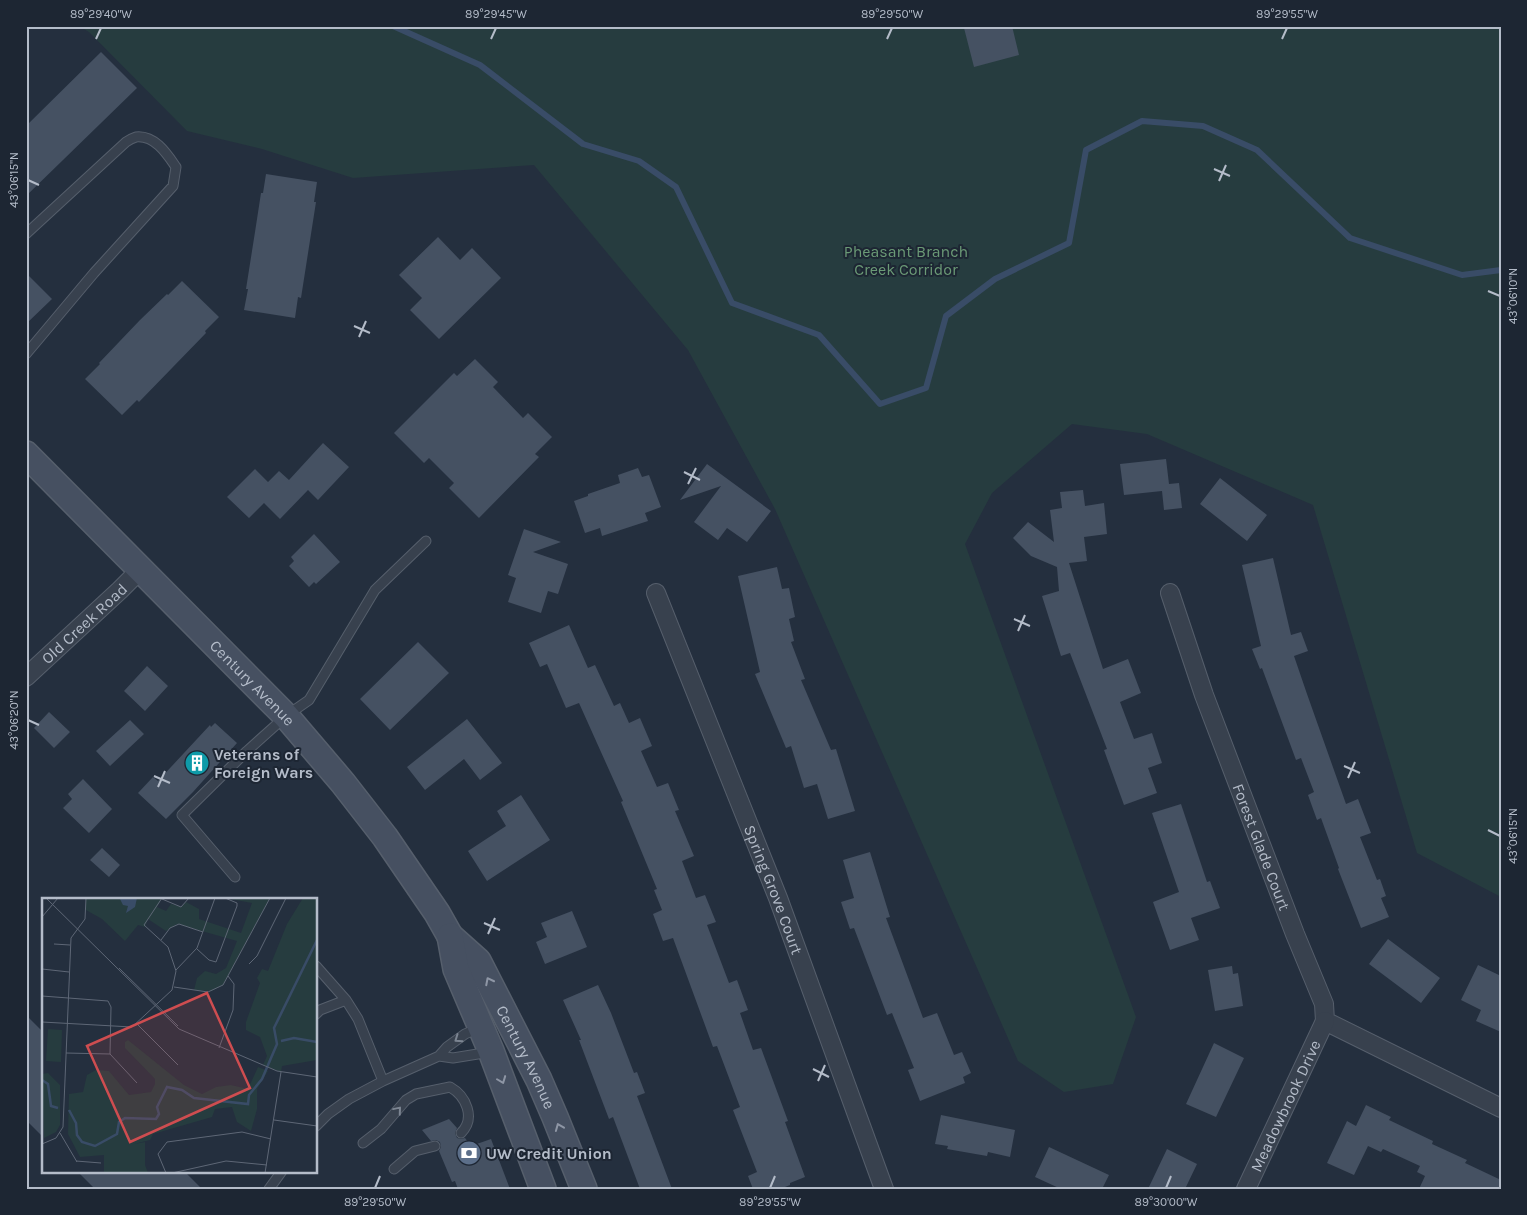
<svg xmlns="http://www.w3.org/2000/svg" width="1527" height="1215" viewBox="0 0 1527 1215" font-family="Karla,sans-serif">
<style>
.green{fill:#263c3f}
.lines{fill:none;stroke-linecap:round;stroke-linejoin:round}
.stream{stroke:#394c67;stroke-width:6}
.building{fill:#455162}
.lane-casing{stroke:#565f6c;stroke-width:11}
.street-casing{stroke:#565f6c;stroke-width:20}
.secondary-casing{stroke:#565f6c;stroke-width:28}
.lane{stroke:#38414e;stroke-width:9}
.street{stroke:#38414e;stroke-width:18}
.secondary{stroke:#465061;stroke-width:25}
.oneway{stroke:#8e96a5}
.oneway2{stroke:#7c8592}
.ticks{fill:none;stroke:#b4bcc9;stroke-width:2}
.labels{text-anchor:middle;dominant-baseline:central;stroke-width:4;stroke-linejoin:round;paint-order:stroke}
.park-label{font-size:16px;fill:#6b9a76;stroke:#1d2633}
.street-label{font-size:16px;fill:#b4bcc9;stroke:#1d2633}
.poi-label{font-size:16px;font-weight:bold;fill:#b4bcc9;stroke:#1d2633;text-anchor:start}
.inset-river{fill:none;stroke:#394c67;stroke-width:2.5}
.inset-road{fill:none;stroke:#5e6776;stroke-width:1}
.view{fill:#ce4d50;fill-opacity:0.15;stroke:#ce4d50;stroke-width:2.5}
.inset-edge{fill:none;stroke:#b4bcc9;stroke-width:2.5}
.neatline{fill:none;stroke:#b4bcc9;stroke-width:2}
.ticks-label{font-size:12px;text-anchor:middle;fill:#b4bcc9}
</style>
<rect width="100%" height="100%" fill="#242f3e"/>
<path class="green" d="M79 26H1501V897L1417 853 1313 505 1147 434 1072 424 992 493 965 544 1136 1017 1113 1084 1064 1092 1018 1061 775 509 688 350 534 165 353 178 262 149 187 131 89 32Z"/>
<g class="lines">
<path class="stream" d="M393 26 480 65 583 144 639 161 676 187 732 303 819 335 880 404 926 388 946 316 995 279 1069 243 1086 150 1142 121 1203 126 1257 150 1350 238 1462 275 1501 270"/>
</g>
<path class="building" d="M969 26H1012L1019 55 974 67 964 28H969Z
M101 52 137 88 26 196V126Z
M266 174 317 182 314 202H316L301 298 298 297 295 318 244 310 248 289H246L255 232 261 193H263Z
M438 237 460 260 472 248 501 278 439 339 410 310 422 298 399 275Z
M26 273 52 299 26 324Z
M182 281 219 317 205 331 206 333 139 402 137 400 122 415 85 379 100 364 99 363 140 320 167 294 168 295Z
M475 359 498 382 493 387 523 418 528 413 552 437 535 454 539 457 479 518 449 488 454 483 429 458 424 463 394 433 454 373 457 376Z
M323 443 349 467 318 500 308 490 280 519 264 503 249 518 227 497 255 469 268 482 279 471 289 480Z
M1166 459 1169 484 1179 483 1182 508 1164 510 1162 491 1124 495 1120 464Z
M707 464 771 511 747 542 727 528 718 540 694 522 721 486 680 500Z
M638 468 642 477 649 475 661 507 645 513 648 521 602 536 600 528 585 533 574 501 588 496V494L620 483 618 475Z
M1220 478 1267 515 1247 541 1200 504Z
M1083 490 1085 506 1104 503 1107 534 1084 537 1087 561 1069 563 1103 669 1128 659 1141 693 1120 702 1134 739 1152 733 1162 763 1148 768 1157 793 1124 805 1104 750 1107 749 1070 653 1061 656 1042 596 1059 591 1057 567 1031 556 1013 538 1028 522 1054 542 1050 510 1062 508 1060 492Z
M524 529 561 542 533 552 568 564 558 594 548 591 541 613 508 602 516 578 508 575Z
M314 534 340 562 316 584 314 582 309 587 289 566 294 561 291 557Z
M1273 558 1291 635 1301 632 1308 651 1294 656 1307 694 1346 804 1358 799 1371 833 1360 837 1377 880 1380 879 1386 896 1381 898 1389 917 1361 928 1338 869 1339 868 1321 818 1317 820 1308 795 1314 792 1301 758 1296 760 1262 668 1260 669 1252 649 1261 646 1242 565Z
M777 567 782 589 789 588 795 617 789 619 794 641 791 642 805 679 801 680 831 750 836 749 855 811 828 819 817 784 804 788 791 746 786 748 755 674 760 672 738 576Z
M569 625 588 668 595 665 614 706 620 703 629 723 640 718 652 746 641 751 657 787 668 783 679 810 675 811 694 856 682 861 696 898 705 895 716 922 707 925 729 983 737 980 748 1010 740 1013 753 1050 761 1048 788 1121 785 1122 805 1177 790 1183V1185L780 1189H753L748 1176 757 1172 733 1110 740 1107 717 1046 713 1047 673 938 663 941 653 914 662 910 654 890 657 889 621 802 623 801 579 703 566 708 547 664 540 667 529 643Z
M418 642 449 673 390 730 360 699Z
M147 666 168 686 145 711 124 691Z
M49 712 70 732 54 748 34 728Z
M467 719 502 763 480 780 464 759 425 790 407 767Z
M130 720 144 734 110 766 96 751Z
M215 723 237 743 193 792 166 819 138 793 153 777 158 781 210 725 211 727Z
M83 779 112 809 89 833 63 808 72 799 68 794Z
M521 795 550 840 487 881 468 851 506 826 497 811Z
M1181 804 1207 882 1210 881 1220 908 1191 918 1199 940 1170 950 1153 902 1179 892 1152 813Z
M102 848 120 865 109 877 90 860Z
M870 852 890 917 886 918 923 1018 937 1013 954 1055 962 1052 971 1073 963 1077 965 1083 920 1101 908 1070 914 1068 892 1013 887 1015 854 928 850 929 841 902 854 898 843 860Z
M572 911 587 947 545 964 536 942 547 937 541 923Z
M1388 939 1440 978 1421 1003 1369 964Z
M1478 965 1501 976V1032L1476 1021 1481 1010 1461 1000Z
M1232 966 1233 974 1238 973 1243 1006 1215 1011 1208 970Z
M598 985 611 1013 634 1073 637 1072 645 1093 637 1096 672 1189H640L613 1117 609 1119 579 1040H581L563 1000Z
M26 1015 44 1033V1138L26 1120Z
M1214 1043 1244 1058 1216 1117 1186 1104Z
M1366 1105 1391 1117 1389 1120 1433 1141 1432 1144 1467 1160 1465 1163 1501 1180V1189H1419L1425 1176 1417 1172 1420 1166 1383 1149 1381 1152 1368 1146 1354 1175 1327 1163 1347 1121 1356 1126Z
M941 1115 1015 1130 1010 1157 988 1152 987 1156 947 1149 948 1146 935 1144Z
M449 1119 457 1128 455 1133 457 1138 461 1139 465 1138 471 1146 491 1139 510 1189H458L455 1181 452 1182 439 1151 441 1147 440 1142 436 1140 431 1141 422 1130Z
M1049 1147 1109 1175 1102 1189H1061L1035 1177Z
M1167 1149 1197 1164 1185 1189H1148Z
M77 1171H184L202 1189H95Z"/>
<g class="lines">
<defs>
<path id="lane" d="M26 234 126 142C129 140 133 138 136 137 155 135 167 154 176 167L173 186 94 273 26 354
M235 877 182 815 247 751 286 716 309 700 375 590 426 541
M316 966 346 1000 358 1019 383 1081
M316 1014 320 1010 346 1000
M439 1056 453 1058 490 1052
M316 1126 328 1114 349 1099 383 1081 439 1056 447 1047 465 1034 479 1028
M363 1143 381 1129 406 1100 416 1094 450 1087C466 1096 476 1118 461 1133
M394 1169 415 1151 435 1146
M269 1189 282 1171"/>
<g id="street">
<path id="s1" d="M656 593 778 898 884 1189"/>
<path id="s2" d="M1170 593 1204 695 1295 934 1324 1004 1325 1021 1501 1108"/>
<path id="s3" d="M26 677 120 590 141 569"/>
<path id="s4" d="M1246 1189 1325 1021"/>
</g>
<g id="secondary">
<path id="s5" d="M26 454 286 716 343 783 385 837 437 913 450 936 478 961 539 1080 555 1117 584 1189"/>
<path d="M450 936 456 969 491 1051 543 1189"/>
</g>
</defs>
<use href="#lane" class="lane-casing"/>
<use href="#street" class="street-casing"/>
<use href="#secondary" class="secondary-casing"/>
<use href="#lane" class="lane"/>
<use href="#street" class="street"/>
<use href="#secondary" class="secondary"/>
</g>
<defs><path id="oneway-chevron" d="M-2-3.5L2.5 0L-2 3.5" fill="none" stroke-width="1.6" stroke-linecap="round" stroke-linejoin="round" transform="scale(1.25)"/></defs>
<g class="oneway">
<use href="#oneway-chevron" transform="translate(489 981) rotate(-117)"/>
<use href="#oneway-chevron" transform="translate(502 1080) rotate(69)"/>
<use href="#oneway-chevron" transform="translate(559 1127) rotate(-112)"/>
</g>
<g class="oneway2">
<use href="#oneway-chevron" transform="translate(458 1039) rotate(145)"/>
<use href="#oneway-chevron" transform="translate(398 1110) rotate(-50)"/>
</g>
<path class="ticks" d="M96 39 101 28M491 39 496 28M887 39 892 28M1282 39 1287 28M1214 169 1230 176M28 180 39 185M1219 181 1226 165M1488 291 1500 296M354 326 370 333M359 337 366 321M684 472 700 480M688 484 696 468M1014 619 1030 626M1018 631 1025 615M28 720 39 725M1344 766 1360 773M154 776 170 783M1348 778 1355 762M158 787 165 771M1488 830 1500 836M484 923 500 930M488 934 495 918M813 1069 829 1077M818 1081 825 1065M375 1188 380 1176M770 1188 775 1176M1166 1188 1171 1176"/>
<defs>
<symbol id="building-disc" viewBox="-11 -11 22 22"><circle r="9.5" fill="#0f9aa8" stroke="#1d2633"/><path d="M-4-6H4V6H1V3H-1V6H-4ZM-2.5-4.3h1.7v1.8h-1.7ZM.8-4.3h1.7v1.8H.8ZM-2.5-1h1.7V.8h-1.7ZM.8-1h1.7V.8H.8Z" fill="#fff"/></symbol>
<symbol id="bank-disc" viewBox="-11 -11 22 22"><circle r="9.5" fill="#5c6f8a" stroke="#1d2633"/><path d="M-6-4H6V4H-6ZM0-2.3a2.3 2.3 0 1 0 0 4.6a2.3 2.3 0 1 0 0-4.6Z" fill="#fff"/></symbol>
</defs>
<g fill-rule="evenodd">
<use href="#building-disc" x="183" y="749" width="28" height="28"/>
<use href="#bank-disc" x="455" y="1139" width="28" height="28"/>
</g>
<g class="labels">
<g class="park-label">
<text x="906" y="251">Pheasant Branch<tspan x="906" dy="18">Creek Corridor</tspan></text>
</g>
<g class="street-label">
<text stroke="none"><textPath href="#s3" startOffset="79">Old Creek Road</textPath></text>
<text stroke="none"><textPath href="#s5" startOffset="322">Century Avenue</textPath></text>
<text stroke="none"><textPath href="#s2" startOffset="270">Forest Glade Court</textPath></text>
<text stroke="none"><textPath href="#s1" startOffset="319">Spring Grove Court</textPath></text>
<text stroke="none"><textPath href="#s5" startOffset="789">Century Avenue</textPath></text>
<text stroke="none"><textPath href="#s4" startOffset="92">Meadowbrook Drive</textPath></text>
</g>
<g class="poi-label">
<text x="214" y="754">Veterans of<tspan x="214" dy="18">Foreign Wars</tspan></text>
<text x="486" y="1153">UW Credit Union</text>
</g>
</g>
<g transform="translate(42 898)">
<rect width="275" height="275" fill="#242f3e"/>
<path d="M44 0H120L115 9 124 13 129 6 139 9 144 4 157 11V21L199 35 210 5 183 0H228L181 87 170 93 152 92 155 80 163 73 174 76 184 70 195 43 135 26 124 33 106 21 103 29 96 27 83 43 60 21 44 12ZM261 0H275V162L240 168 239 174 221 167 225 158 218 139 204 132V124L218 85 215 80 220 71 226 73 245 26ZM6 131 20 132 19 164 4 163ZM86 142 142 187 160 196 174 189 189 187 206 191 216 169 226 173 215 191V211L209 233 195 224 190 209 173 211 170 219 111 236 108 242 92 246 103 244V267L106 275H62V257L38 259 26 236 27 196 41 194 45 177 54 172 67 173 87 197 109 194 113 186V181L83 150V144ZM6 175 18 187V227L14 234 2 240 0 176Z" fill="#263c3f"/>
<path d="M95 0 93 9 84 15 86 8 81 7 78 1Z" fill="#394c67"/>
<path class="inset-river" d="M239 143 252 140 275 144M0 182 6 186 9 208 16 210M27 212 34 225 35 237 40 244 53 248 75 236 77 224 83 220 114 221 117 216 115 209 125 189 140 192 152 200 206 206 207 197 220 181 235 146 232 130 275 42"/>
<path class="inset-road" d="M4 0 137 131 235 173 275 179M120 1 139 9 147 0M0 19 16 0M119 42 128 30 137 26 161 34M12 46 28 47M155 51 167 62 174 64 195 8V5L183 0M207 66 215 58 244 0M77 70 136 128M0 71 27 74M134 72 155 50 173 0M132 89 166 94 181 87 228 0M0 98 66 103 69 109 68 156M0 124 90 129 130 92 134 73 126 49 102 27 120 0M95 126 136 167M177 150 191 112 192 86 186 78M24 155 68 156 95 185M232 222 275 228M18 235 35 264M0 246 14 240 21 229 29 40 43 21 44 0M34 263 59 265M124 275 116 256 125 244 200 234 229 241M130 275 184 263 225 267M223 275 239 174"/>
<path class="view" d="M165 95 208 190 88 244 45 148Z"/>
<rect width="275" height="275" class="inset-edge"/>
</g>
<rect width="1527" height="1215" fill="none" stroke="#1d2633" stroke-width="55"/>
<rect x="28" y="28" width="1472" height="1160" class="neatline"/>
<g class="ticks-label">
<text x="101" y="18">89°29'40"W</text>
<text x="496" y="18">89°29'45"W</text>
<text x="892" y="18">89°29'50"W</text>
<text x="1287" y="18">89°29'55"W</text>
<text transform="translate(14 180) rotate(-90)" y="4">43°06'15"N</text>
<text transform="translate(1513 296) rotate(-90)" y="4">43°06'10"N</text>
<text transform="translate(14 720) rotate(-90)" y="4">43°06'20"N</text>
<text transform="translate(1513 836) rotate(-90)" y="4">43°06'15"N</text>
<text x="375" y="1206">89°29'50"W</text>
<text x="770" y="1206">89°29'55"W</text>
<text x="1166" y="1206">89°30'00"W</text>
</g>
</svg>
